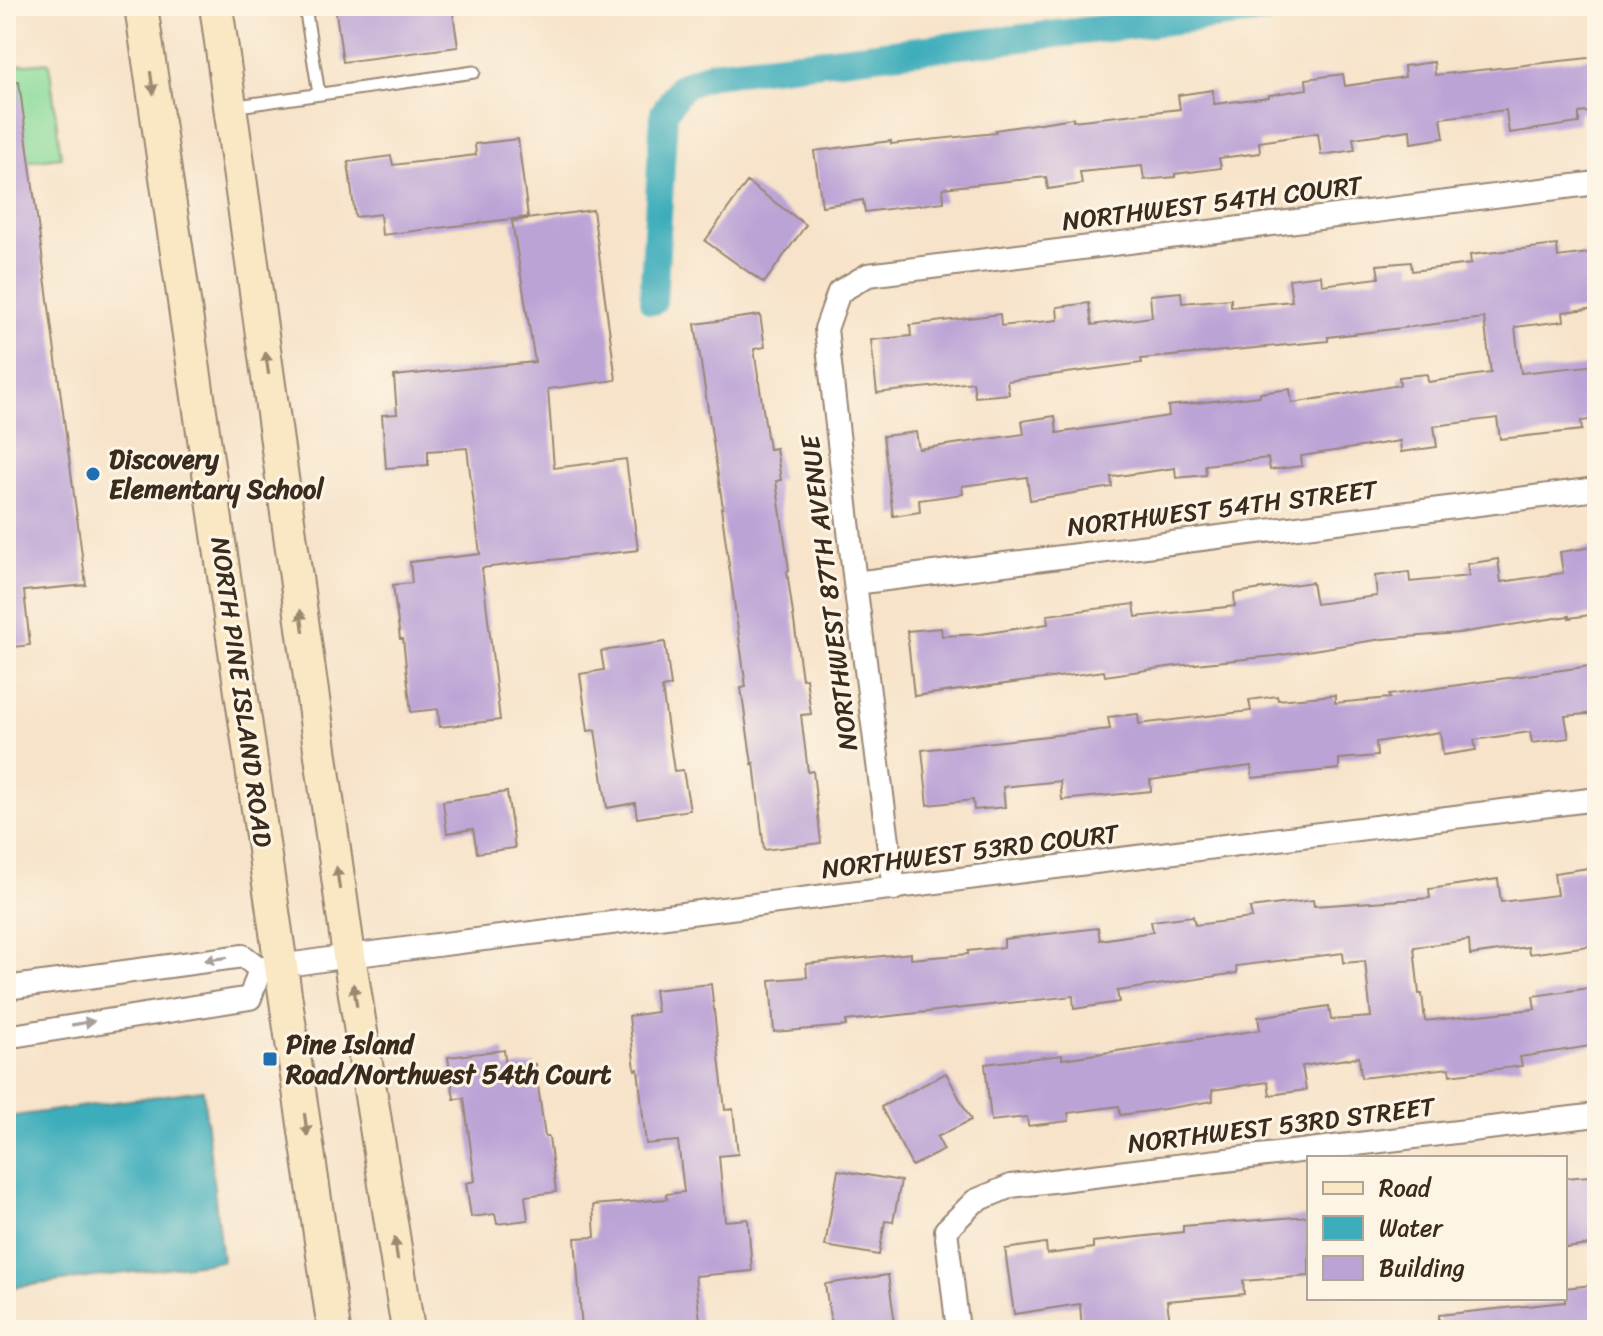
<svg xmlns="http://www.w3.org/2000/svg" width="1603" height="1336" viewBox="0 0 1603 1336" font-family="Sriracha,sans-serif">
<style>
.green{fill:#8ada9a;stroke:#62825c;stroke-width:2}
.water{fill:#3eadbb;stroke:#3c6c6c;stroke-width:2}
.lines{fill:none;stroke-linecap:round;stroke-linejoin:round}
.canal{stroke:#3eadbb;stroke-width:28}
.building{fill:#bba3d6}
.service-casing{stroke:#998674;stroke-width:15}
.minor-casing{stroke:#998674;stroke-width:26}
.secondary-casing{stroke:#998674;stroke-width:36}
.service{stroke:#fff;stroke-width:11}
.minor{stroke:#fff;stroke-width:22}
.secondary{stroke:#fae7c3;stroke-width:32}
.oneway{fill:#9a8870}
.oneway2{fill:#a79f9a}
.poi-dot{fill:#1f6fb2;stroke:#fcf5e5;stroke-width:3}
.labels{text-anchor:middle;dominant-baseline:central;stroke-width:6;stroke-linejoin:round;paint-order:stroke}
.street-label{font-size:26px;fill:#3b2a1e;stroke:#fcf5e5}
.poi-label{font-size:26px;font-weight:bold;fill:#3b2a1e;stroke:#fcf5e5;text-anchor:start}
</style>
<rect width="100%" height="100%" fill="#fcf5e5"/>
<filter id="ink" filterUnits="userSpaceOnUse"><feTurbulence type="fractalNoise" baseFrequency=".0125" numOctaves="2"/><feDisplacementMap in="SourceGraphic" scale="16" xChannelSelector="R" yChannelSelector="G"/><feConvolveMatrix kernelMatrix="1 2 1 2 8 2 1 2 1" color-interpolation-filters="sRGB"/></filter>
<filter id="wash" filterUnits="userSpaceOnUse"><feTurbulence type="fractalNoise" baseFrequency=".006" numOctaves="4" result="noise"/><feDisplacementMap in="SourceGraphic" scale="32" xChannelSelector="R" yChannelSelector="G"/><feGaussianBlur stdDeviation="1.8" result="paint"/><feColorMatrix in="noise" values="0 0 0 0 0 0 0 0 0 0 0 0 0 0 0 0 0 1.4 0 .05"/><feComposite in="paint" operator="in"/></filter>
<g filter="url(#wash)">
<rect width="100%" height="100%" fill="#f7e3c9"/>
<path class="green" d="M49 62 61 157 6 164V66Z"/>
<path class="water" d="M203 1090 222 1261 6 1288V1117Z"/>
<g class="lines">
<path class="canal" d="M653 301 664 113 681 87 712 74 1297 6"/>
</g>
<g id="blocks">
<path class="building" d="M335 6H452L458 47 343 62Z
M1597 57V111L1579 113V123L1509 133 1506 110 1441 118 1444 138 1411 143 1410 130 1353 138 1355 150 1321 155 1318 133 1259 142 1260 153 1219 158 1221 168 1175 174V177L1144 180 1142 166 1080 172 1082 184 1048 189 1046 177 943 188 944 202 865 212 863 200 822 206 814 151 891 141V144L996 133 995 130 1073 118V121L1180 109 1178 95 1213 90 1214 104 1269 97V95L1307 89 1306 79 1343 74 1345 86 1405 77 1404 66 1434 62 1435 75Z
M19 82 86 585 24 591 30 645 6 648V83Z
M518 139 528 217 382 235 380 214 355 217 348 162 391 156 393 165 476 155 475 144Z
M747 182 806 225 764 283 705 241Z
M593 210 616 380 548 389 554 468 626 459 638 550 482 568 500 720 440 727 438 709 411 712 403 639H400L393 585 412 583 410 562 480 554 467 448 428 451V465L386 468 382 415 397 414 394 376 535 362 512 221Z
M1557 245 1558 257 1597 252V308L1563 312 1564 321 1515 327 1518 353 1521 373 1597 365V419L1581 421 1582 430 1500 439 1497 418 1434 426 1437 447 1401 452 1400 441 1301 456 1302 466 1270 470 1268 458 1205 465 1206 475 1176 478 1175 468 1111 477 1112 487 1030 500 1027 477 962 486 963 494 919 500 920 512 893 516 883 436 916 432 919 449 1024 434 1022 421 1055 416 1057 433 1169 416 1168 406 1260 396V393L1290 389 1292 403 1400 385 1399 377 1427 374 1428 382 1491 373 1484 318 1328 337V341L1141 359 1142 363 1007 381 1009 394 975 397 973 382 877 393 871 340 911 336 910 325 1000 314 1001 326 1058 320 1057 307 1089 303 1092 325 1152 317 1150 295 1181 292 1182 303 1231 299V307L1292 301 1289 279 1321 275 1322 285 1379 278 1377 265 1411 262 1412 271 1471 264 1470 255Z
M760 315 765 347 754 349 769 449 776 448 781 480 776 481 789 570 787 571 802 679 806 678 811 714 801 715 808 772 813 771 821 843 764 850 754 763 752 764 741 688 746 687 721 508H723L695 324Z
M1594 547 1597 568V614L1569 618V616L1459 633 1382 639 1275 656 1175 666 1105 676 1104 671 914 696 907 631 941 628 942 636 981 634 1048 624 1047 615 1134 604 1136 617 1235 606 1234 593 1312 582 1316 604 1377 596 1375 576 1409 572 1410 582 1469 576 1467 564 1498 559 1501 582 1563 573 1560 552Z
M665 642 671 686 662 688 674 771 683 770 690 810 637 818 635 803 607 808 595 730 588 731 580 674 604 670 601 651Z
M1597 665V713L1565 716 1569 738 1532 743 1530 732 1474 740 1476 750 1443 755 1440 732 1376 742 1377 756 1339 759V769L1252 778 1251 766 1150 780 1151 791 1062 800 1060 781 1003 787 1005 807 974 810 973 800 928 805 922 750 1110 729 1108 717 1138 714 1139 724 1251 711 1249 700 1277 696 1278 700 1335 695V703L1390 698 1389 695Z
M507 792 515 848 477 853 473 829 447 833 443 801Z
M1589 868 1597 945 1529 954 1528 947 1470 955 1469 940 1414 947 1419 994H1422L1425 1021 1535 1009 1533 996 1597 987V1045L1520 1057 1522 1066 1450 1075 1449 1068 1361 1078 1359 1057 1302 1066 1306 1090 1270 1095 1268 1082 1212 1090 1213 1101 1164 1109 1120 1115 1119 1106 1068 1113 1069 1121 1028 1126 1027 1117 991 1121 985 1064 1062 1055V1059L1260 1030 1258 1017 1329 1006 1331 1020 1371 1017 1365 961 1344 963 1343 953 1236 966 1237 973 1117 991 1119 1002 1074 1009 1073 996 846 1021V1026L774 1032 770 980 807 977 806 964 911 953V959L968 954V951L1004 947V939L1098 928 1100 940 1153 932 1151 921 1193 916 1195 925 1252 918 1250 908 1313 900 1314 906 1430 898 1429 889 1498 879 1501 902 1557 895 1554 873Z
M711 984 725 1110 733 1109 738 1154 719 1156 725 1221 748 1219 752 1271 695 1276 701 1330H582L575 1238 595 1237 593 1205 667 1199 666 1194 684 1192 678 1141 646 1144 638 1069 635 1070 629 1016 657 1012 654 990Z
M504 1050 506 1068 535 1064 545 1137H549L556 1192 525 1196 528 1220 497 1224 495 1214 471 1217 466 1183 475 1181 464 1098 454 1099 448 1057Z
M946 1073 971 1120 937 1137 944 1150 912 1166 881 1107Z
M838 1170 901 1181 893 1222 885 1221 879 1255 825 1246Z
M1590 1176H1597V1244L1565 1248V1178Z
M1309 1216V1276L1243 1281 1244 1294 1167 1301 1171 1330H1082L1080 1304 1014 1314 1005 1249 1046 1243 1047 1254 1093 1248V1242L1183 1232V1226Z
M888 1275 896 1330H832L825 1284Z
M1592 1285 1594 1297H1597V1330H1439V1315L1565 1302V1288Z"/>
</g>
</g>
<g filter="url(#ink)">
<use href="#blocks" fill-opacity="0" stroke="#998674" stroke-width="2"/>
<g class="lines">
<defs>
<path id="service" d="M305 7 319 94
M231 107 474 72"/>
<path id="minor" d="M855 583 1597 489
M894 889 855 583 826 329 839 292 868 275 1597 183
M260 969 349 956 1597 799
M6 988 243 956 260 969 250 998 6 1037
M958 1330 946 1230 975 1201 1011 1186 1597 1115"/>
<path id="secondary" d="M141 6C206 447 273 888 334 1330
M216 6 349 956 408 1330"/>
</defs>
<use href="#service" class="service-casing"/>
<use href="#minor" class="minor-casing"/>
<use href="#secondary" class="secondary-casing"/>
<use href="#service" class="service"/>
<use href="#minor" class="minor"/>
<use href="#secondary" class="secondary"/>
</g>
<defs><path id="oneway-solid" d="M-6-.8H1V-3.2L6.5 0L1 3.2V.8H-6Z" transform="scale(2)"/></defs>
<g class="oneway">
<use href="#oneway-solid" transform="translate(152 83) rotate(82)"/>
<use href="#oneway-solid" transform="translate(267 363) rotate(-98)"/>
<use href="#oneway-solid" transform="translate(302 621) rotate(-98)"/>
<use href="#oneway-solid" transform="translate(338 878) rotate(-98)"/>
<use href="#oneway-solid" transform="translate(355 995) rotate(-99)"/>
<use href="#oneway-solid" transform="translate(306 1125) rotate(82)"/>
<use href="#oneway-solid" transform="translate(396 1249) rotate(-98)"/>
</g>
<g class="oneway2">
<use href="#oneway-solid" transform="translate(216 959) rotate(172)"/>
<use href="#oneway-solid" transform="translate(83 1023) rotate(-10)"/>
</g>
</g>
<g class="poi-dot">
<circle cx="93" cy="474" r="8"/>
<rect x="262" y="1051" width="16" height="16" rx="4"/>
</g>
<g class="labels">
<g class="street-label">
<text transform="translate(1212 203) rotate(-7)">NORTHWEST 54TH COURT</text>
<text transform="translate(1222 508) rotate(-7)">NORTHWEST 54TH STREET</text>
<text transform="translate(829 593) rotate(-97)">NORTHWEST 87TH AVENUE</text>
<text transform="translate(242 692) rotate(82)">NORTH PINE ISLAND ROAD</text>
<text transform="translate(970 851) rotate(-7)">NORTHWEST 53RD COURT</text>
<text transform="translate(1281 1125) rotate(-7)">NORTHWEST 53RD STREET</text>
</g>
<g class="poi-label">
<text x="109" y="459">Discovery<tspan x="109" dy="30">Elementary School</tspan></text>
<text x="286" y="1044">Pine Island<tspan x="286" dy="30">Road/Northwest 54th Court</tspan></text>
</g>
</g>
<rect width="1603" height="1336" fill="none" stroke="#fcf5e5" stroke-width="32"/>
<rect x="1307" y="1156" width="260" height="144" fill="#fcf5e5" stroke="#afa495" stroke-width="2"/>
<rect x="1323" y="1182" width="40" height="12" fill="#fae7c3" stroke="#afa495" stroke-width="2"/>
<text x="1379" y="1196" font-size="24" fill="#3b2a1e">Road</text>
<rect x="1323" y="1216" width="40" height="24" fill="#3eadbb" stroke="#afa495" stroke-width="2"/>
<text x="1379" y="1236" font-size="24" fill="#3b2a1e">Water</text>
<rect x="1323" y="1256" width="40" height="24" fill="#bba3d6" stroke="#afa495" stroke-width="2"/>
<text x="1379" y="1276" font-size="24" fill="#3b2a1e">Building</text>
</svg>
